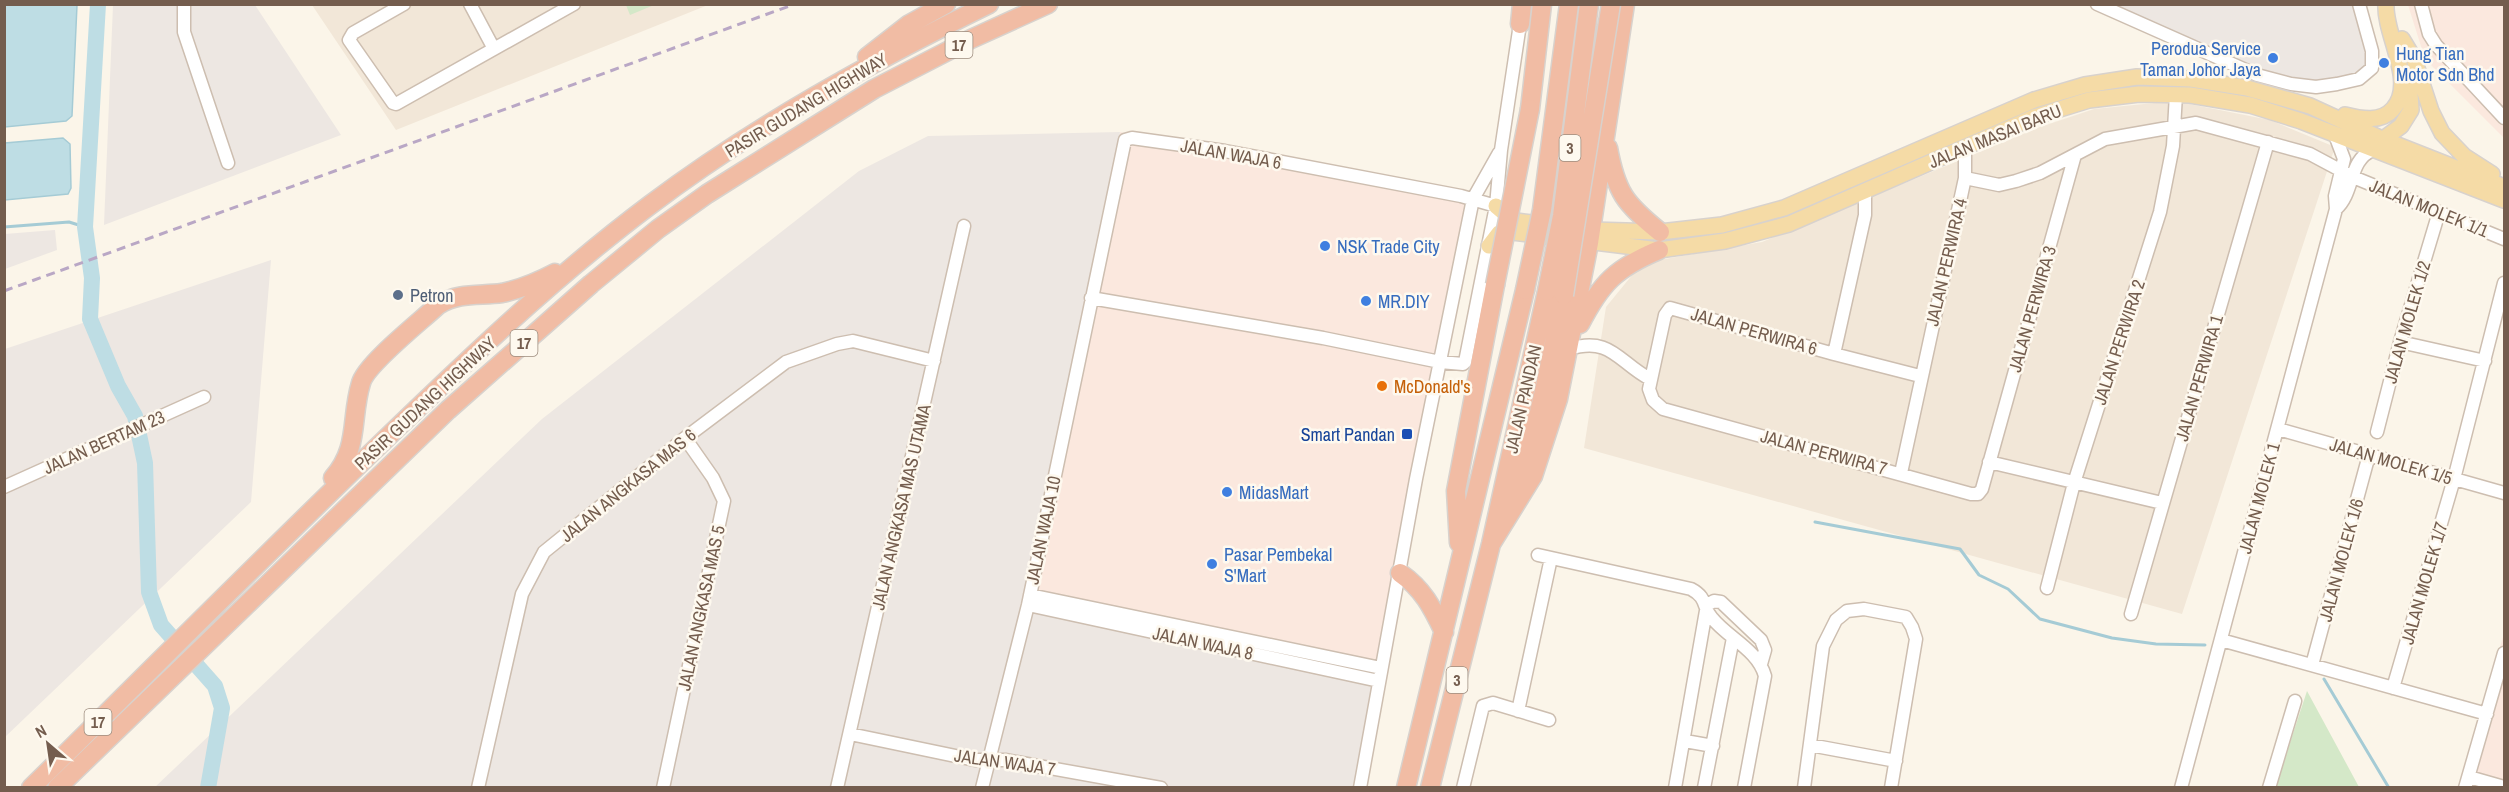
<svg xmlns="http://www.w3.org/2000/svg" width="2509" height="792" viewBox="0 0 2509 792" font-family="'Archivo Narrow',sans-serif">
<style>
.residential{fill:#f2e7d8}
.commercial{fill:#fbe8de}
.industrial{fill:#ede7e2}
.green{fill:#d4e8c8}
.water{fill:#bedde4;stroke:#a5cbd5;stroke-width:1.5}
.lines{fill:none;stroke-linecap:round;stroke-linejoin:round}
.stream{stroke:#a5cbd5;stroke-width:3}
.river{stroke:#bedde4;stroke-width:16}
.minor-casing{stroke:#cdbeb0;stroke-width:15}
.major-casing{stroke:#d8d2cd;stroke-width:18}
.highway-casing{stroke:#d8d2cd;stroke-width:21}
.minor{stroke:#fff;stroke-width:12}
.major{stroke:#f5dba6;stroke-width:15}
.highway{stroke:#f1bca4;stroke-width:18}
.rail{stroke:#b9a7c5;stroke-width:3;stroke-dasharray:9 6;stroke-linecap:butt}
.highway-bridge-casing{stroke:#d8d2cd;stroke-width:21;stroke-linecap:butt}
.highway-bridge{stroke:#f1bca4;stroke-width:18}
.shop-dot{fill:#3f7fe0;stroke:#fef9ef;stroke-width:2}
.service-dot{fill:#5c6f8a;stroke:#fef9ef;stroke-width:2}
.food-dot{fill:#e8710a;stroke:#fef9ef;stroke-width:2}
.transit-dot{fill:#1a4fb4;stroke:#fef9ef;stroke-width:2}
.labels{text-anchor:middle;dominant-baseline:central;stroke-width:5;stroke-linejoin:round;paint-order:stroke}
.shield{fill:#fef9ef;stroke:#9d8c7e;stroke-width:1.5}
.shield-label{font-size:16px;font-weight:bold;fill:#745d4e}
.shop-label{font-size:18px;fill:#366cbe;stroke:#fef9ef;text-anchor:start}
.street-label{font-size:18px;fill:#745d4e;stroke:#fef9ef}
.service-label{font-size:18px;fill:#4e5e75;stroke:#fef9ef;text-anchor:start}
.food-label{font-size:18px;fill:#c56008;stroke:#fef9ef;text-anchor:start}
.transit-label{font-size:18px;fill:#164399;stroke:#fef9ef;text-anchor:end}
</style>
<rect width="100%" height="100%" fill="#fbf5e9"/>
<path class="residential" d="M312 5H708L396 130Z
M2174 101 2270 120 2335 147 2182 614 1584 448 1606 307 1642 263 1762 242 2040 127 2094 109Z"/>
<path class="commercial" d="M2408 5H2504V138L2425 59Z
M1120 132 1471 200 1378 662 1027 594Z
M2504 634V787H2458Z"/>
<path class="industrial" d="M113 5H255L341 135 104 225Z
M2106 5H2356L2370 60 2363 72 2318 84 2259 72Z
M1120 132 1027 594 1378 662 1358 787 154 788 542 419 859 171 928 136Z
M55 230 57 250 5 269V234Z
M271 260 251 502 5 737V349Z"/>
<path class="green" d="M626 5H654L630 15Z
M2307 691 2359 787 2358 788H2275Z"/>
<path class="water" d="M5 4 77 5 72 116 66 121 5 127Z
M63 138 70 144 71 188 68 194 5 200V143Z"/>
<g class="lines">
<path class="stream" d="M4 227 69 222 85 227
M1815 522 1960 549 1979 575 2008 589 2040 619 2112 638 2156 644 2205 645
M2324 679 2389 788"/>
<path class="river" d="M98 4 85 227 92 278 90 319 118 386 135 416 145 463 149 592 161 625 215 686 222 708 208 788"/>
<defs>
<path id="minor" d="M184 4V32L228 163
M404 4 353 33 349 40 393 103 396 104 574 4
M470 4 494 49
M2097 4 2257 75 2291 84 2316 87 2337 84 2359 79 2372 68V51L2359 4
M2421 4 2429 34 2436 45 2504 118
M1965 178 1999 185 2016 181 2040 173 2105 139 2196 123 2310 154 2353 177 2504 239
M2336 209C2355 192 2348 160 2373 150
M1091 298 1323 338 1440 362 1463 364 1465 362 1496 206 1501 150 1520 24
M2400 342 2485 361
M1569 349C1611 336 1618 362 1650 379
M1834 354 1865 215V190
M1920 376 1834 354 1670 308 1665 315 1649 389 1653 400 1663 409 1971 494H1978L1982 489 2075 155
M2278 429 2504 493
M2377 432 2400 342 2439 212
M1989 462 2162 503
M1901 473 1965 178V147
M4 487 204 397
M1538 555 1691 589C1708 598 1702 607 1712 618 1728 638 1758 650 1765 676L1744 788
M2047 588 2074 483 2160 212 2173 146 2176 94
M1030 595 1381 668
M1028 605 1379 681
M2131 614 2268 142
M2221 640 2487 714
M2312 665 2369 455
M2393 688 2454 479 2504 283
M1518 711 1551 558
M850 734 975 760H1005L1161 788
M1685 741 1713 746
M1810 745 1896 761
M2469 777 2504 787
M478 788 522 594 544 552 685 438 786 362 837 344 853 341 934 361
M663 788 724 501 713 478 685 438
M837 788 964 226
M982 788 1028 605 1125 140 1132 138 1225 151 1461 196 1496 206
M1360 788 1416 479 1473 199 1499 153
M1463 788 1483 706 1493 703 1549 720
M1675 788 1707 605 1714 601 1721 602 1761 640 1765 650 1761 664
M1704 788 1733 638
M1804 788 1823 646 1836 620 1847 611 1864 609 1906 617 1912 627 1916 639 1891 788
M2181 788 2336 209 2335 196 2344 159 2335 135
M2269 788 2295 701
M2465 788 2504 653"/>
<path id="major" d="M2402 39 2414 59 2431 111 2442 133 2464 156 2492 174
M2345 115C2361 119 2381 123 2393 109 2417 83 2384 35 2386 4
M2378 143 2401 126 2411 110 2409 77
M1496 206 1510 218 1516 221 1591 230 1660 232 1722 225 1784 208 2034 100 2085 85 2137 77 2191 79 2247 88 2310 106 2382 139 2504 187
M1489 246 1499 233 1504 231 1659 250 1725 241 1789 224 2034 117 2089 100 2139 94 2190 95 2250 105 2301 121 2504 200"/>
<path id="highway" d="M1520 24 1522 4
M867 57 908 25 946 4
M1530 109 1542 4
M1608 148C1616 192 1625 204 1660 232
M1580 324C1601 283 1616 268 1659 250
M333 478C360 447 350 419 361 383 366 364 421 321 438 305 459 292 479 296 502 293 521 289 538 282 555 273
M1513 492C1539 434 1550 358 1564 295
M1459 543 1456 491 1495 285
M1491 544 1533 476 1558 399 1589 243 1625 4
M1400 573C1423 589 1432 607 1444 632
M31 788C144 677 256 564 370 454 460 367 550 280 650 205 755 126 871 62 989 4
M57 788 448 410 591 284 658 229 707 194 874 89 971 39 1048 4
M1406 788 1525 290
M1430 788 1491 544 1547 291"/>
</defs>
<use href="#minor" class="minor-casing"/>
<use href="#major" class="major-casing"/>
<use href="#highway" class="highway-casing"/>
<use href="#minor" class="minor"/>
<use href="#major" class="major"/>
<use href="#highway" class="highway"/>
<path class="rail" d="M4 291 795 4"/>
<defs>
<path id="highway-bridge" d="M1495 285 1530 109
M1525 290 1542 210 1569 4
M1547 291 1562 216 1589 4
M1564 295 1611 4"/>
</defs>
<use href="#highway-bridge" class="highway-bridge-casing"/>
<use href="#highway-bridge" class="highway-bridge"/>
</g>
<g class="shop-dot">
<circle cx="2273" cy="58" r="6"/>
<circle cx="2384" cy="63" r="6"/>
<circle cx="1325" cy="246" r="6"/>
<circle cx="1366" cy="301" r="6"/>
<circle cx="1227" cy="492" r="6"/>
<circle cx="1212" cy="564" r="6"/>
</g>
<circle class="service-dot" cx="398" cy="295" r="6"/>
<circle class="food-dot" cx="1382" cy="386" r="6"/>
<rect class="transit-dot" x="1401" y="428" width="12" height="12" rx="3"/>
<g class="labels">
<g class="shield">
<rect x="945.5" y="32" width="27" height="26" rx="4.5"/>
<rect x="1559.5" y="135" width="21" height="26" rx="4.5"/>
<rect x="510.5" y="330" width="27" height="26" rx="4.5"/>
<rect x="1446.5" y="667" width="21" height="26" rx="4.5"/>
<rect x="84.5" y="709" width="27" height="26" rx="4.5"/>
</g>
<g class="shield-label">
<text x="959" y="45">17</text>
<text x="1570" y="148">3</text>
<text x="524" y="343">17</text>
<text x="1457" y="680">3</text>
<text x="98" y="722">17</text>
</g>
<g class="shop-label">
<text x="2261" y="48" text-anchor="end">Perodua Service<tspan x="2261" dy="21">Taman Johor Jaya</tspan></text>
<text x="2396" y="53">Hung Tian<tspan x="2396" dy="21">Motor Sdn Bhd</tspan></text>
<text x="1337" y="246">NSK Trade City</text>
<text x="1378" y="301">MR.DIY</text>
<text x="1239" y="492">MidasMart</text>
<text x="1224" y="554">Pasar Pembekal<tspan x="1224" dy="21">S'Mart</tspan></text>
</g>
<g class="street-label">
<text transform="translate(806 105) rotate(-31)">PASIR GUDANG HIGHWAY</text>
<text transform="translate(1995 136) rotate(-22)">JALAN MASAI BARU</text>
<text transform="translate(1231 154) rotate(10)">JALAN WAJA 6</text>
<text transform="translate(2429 208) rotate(22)">JALAN MOLEK 1/1</text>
<text transform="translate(1946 262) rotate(-77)">JALAN PERWIRA 4</text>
<text transform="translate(2032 309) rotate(-74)">JALAN PERWIRA 3</text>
<text transform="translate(2407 322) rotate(-74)">JALAN MOLEK 1/2</text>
<text transform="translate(1754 331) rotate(16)">JALAN PERWIRA 6</text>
<text transform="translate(2119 342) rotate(-72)">JALAN PERWIRA 2</text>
<text transform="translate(2199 378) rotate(-74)">JALAN PERWIRA 1</text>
<text transform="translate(1523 399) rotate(-77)">JALAN PANDAN</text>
<text transform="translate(425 403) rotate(-43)">PASIR GUDANG HIGHWAY</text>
<text transform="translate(104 442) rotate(-24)">JALAN BERTAM 23</text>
<text transform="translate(1824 452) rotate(15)">JALAN PERWIRA 7</text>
<text transform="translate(2391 461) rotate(16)">JALAN MOLEK 1/5</text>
<text transform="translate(628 485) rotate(-39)">JALAN ANGKASA MAS 6</text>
<text transform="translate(2259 498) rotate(-75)">JALAN MOLEK 1</text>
<text transform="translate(901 507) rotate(-77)">JALAN ANGKASA MAS UTAMA</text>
<text transform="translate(1043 530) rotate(-78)">JALAN WAJA 10</text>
<text transform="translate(2341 560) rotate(-75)">JALAN MOLEK 1/6</text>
<text transform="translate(2424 583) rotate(-74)">JALAN MOLEK 1/7</text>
<text transform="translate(701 608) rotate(-78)">JALAN ANGKASA MAS 5</text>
<text transform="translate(1203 643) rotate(12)">JALAN WAJA 8</text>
<text transform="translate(1005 762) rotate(8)">JALAN WAJA 7</text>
</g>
<g class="service-label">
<text x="410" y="295">Petron</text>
</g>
<g class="food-label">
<text x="1394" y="386">McDonald's</text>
</g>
<g class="transit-label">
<text x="1395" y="434">Smart Pandan</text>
</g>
</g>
<rect width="2509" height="792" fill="none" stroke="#745d4e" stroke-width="12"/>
<g transform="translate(48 744) rotate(331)" stroke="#fef9ef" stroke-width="4.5" paint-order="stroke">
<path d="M0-4.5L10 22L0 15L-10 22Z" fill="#745d4e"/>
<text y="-9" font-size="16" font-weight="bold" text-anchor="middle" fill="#745d4e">N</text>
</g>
</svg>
